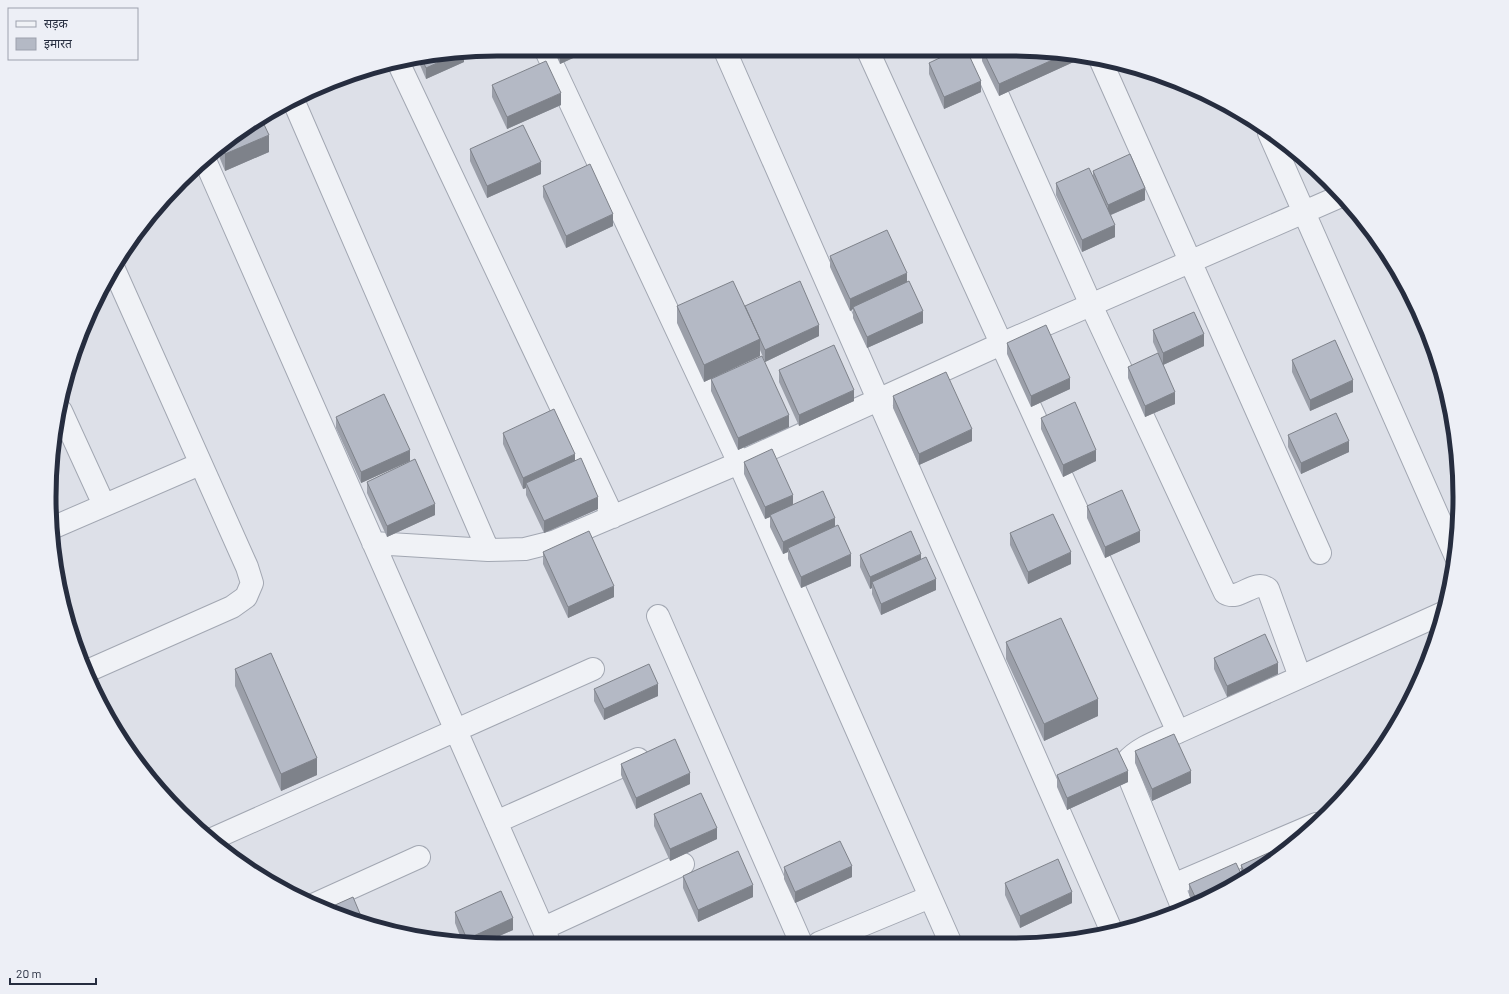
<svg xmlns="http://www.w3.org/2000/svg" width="1509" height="994" viewBox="0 0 1509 994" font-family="Barlow,'Noto Sans Devanagari',sans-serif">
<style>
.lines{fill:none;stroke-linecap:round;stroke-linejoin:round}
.minor-casing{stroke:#a2a7b2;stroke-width:24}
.minor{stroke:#f0f2f6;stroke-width:22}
.wall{fill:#9b9fa9}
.shaded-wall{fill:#7e828a}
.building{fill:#b4b9c5;stroke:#7e828a}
.rim{fill:none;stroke:#262d3f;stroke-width:5}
</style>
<rect width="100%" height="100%" fill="#dde0e8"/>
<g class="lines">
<defs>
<path id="minor" d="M547 53 739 463 951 944
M726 53 1112 932
M869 53 1178 732
M979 53 1091 305 1225 593C1240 602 1254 578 1268 589L1300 677
M1101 61 1320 553
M398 62 613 517
M294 102 488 550
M1269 133 1456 557
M204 158 549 942
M61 411 104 505
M52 528 200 464
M373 543 488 550 525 549 553 542 739 463 1001 344 1341 196
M658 616 801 943
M85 672 232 607 246 597 252 583 247 567 113 267
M496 822 638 759
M210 840 593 669
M1173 885 1316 824
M313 905 419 857
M1183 909 1127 772 1126 762C1139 747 1161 740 1178 732L1443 613
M544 928 683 864
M819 943 930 897"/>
</defs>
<use href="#minor" class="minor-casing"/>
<use href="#minor" class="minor"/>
</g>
<path class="wall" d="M438 53H464V62L426 79 417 58Z
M555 53H584L560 64Z
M982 53H1071L1078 55V60L999 96 982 61Z
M929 63 981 92 944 109 929 74Z
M492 85 561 105 507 129 492 97Z
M248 125 269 152 225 171 216 149Z
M470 149 541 174 487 198 470 161Z
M1093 171 1145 200 1111 215 1115 237 1082 252 1056 195V183L1093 175Z
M543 186 613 226 566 248 543 197Z
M830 256 907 282 923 323 867 348 853 318V309L850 311 830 267Z
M677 306 745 307 819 336 765 362 760 350V356L704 382 677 323Z
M1153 330 1204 346 1163 365 1175 404 1145 417 1128 378V367L1161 360 1153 342Z
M1007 343 1070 389 1031 407 1007 354Z
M1292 360 1353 392 1310 411 1292 372Z
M779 370 854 401 799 426 779 382Z
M711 379 789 427 738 450 711 391Z
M893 396 972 441 919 465 893 408Z
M336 417 410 461 361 483 336 428Z
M1041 418 1096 461 1063 477 1041 429Z
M503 433 575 461 598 509 544 533 526 495V488L523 489 503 444Z
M1288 435 1349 452 1301 474 1288 447Z
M744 462 793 505 835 526 851 566 801 588 788 559V552L783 554 770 527V517L765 519 744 474Z
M367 482 435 515 387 537 367 493Z
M1087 506 1140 542 1105 558 1087 518Z
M1010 533 1071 564 1028 584 1010 545Z
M543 552 614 597 568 618 543 564Z
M860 555 921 560 936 590 881 615 872 594V588L870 589 860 567Z
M1006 642 1098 716 1044 741 1006 659Z
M1214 658 1278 674 1227 697 1214 669Z
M235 669 317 775 281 791 235 686Z
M594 689 658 696 604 720 594 701Z
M1135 751 1191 783 1152 801 1135 763Z
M621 764 690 784 636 809 621 775Z
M1057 775 1128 782 1067 810 1057 787Z
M654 814 717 839 670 861 654 826Z
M1278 848 1285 852 1278 856Z
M1278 857 1210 899 1194 905 1189 895V884L1241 875V865Z
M784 867 852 877 795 903 784 879Z
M683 876 753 897 698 922 683 888Z
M1005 883 1072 903 1020 928 1005 895Z
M455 912 513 930 488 941H462L455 923Z"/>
<path class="shaded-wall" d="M459 53H464V62L426 79V68Z
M560 53H584L560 64Z
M1068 53H1071L1078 55V60L999 96V84Z
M981 81V92L944 109V97Z
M561 93V105L507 129V117Z
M269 135V152L225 171V154Z
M541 162V174L487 198V186Z
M1145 188V200L1108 216V205Z
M613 214V226L566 248V236Z
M1115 225V237L1082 252V240Z
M907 273V285L853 307V309L850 311V299Z
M923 311V323L867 348V337Z
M819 325V336L765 362V350Z
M1204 334V346L1163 365V353Z
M760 339V356L704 382V365Z
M1070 378V389L1031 407V396Z
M1353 380V392L1310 411V400Z
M854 390V401L799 426V415Z
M1175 392V404L1145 417V406Z
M789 415V427L738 450V438Z
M972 429V441L919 465V454Z
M1349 441V452L1301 474V463Z
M410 450V461L361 483V472Z
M1096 450V461L1063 477V465Z
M575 454V466L526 483V488L523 489V478Z
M793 495V506L770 515V517L765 519V507Z
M598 497V509L544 533V521Z
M435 504V515L387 537V526Z
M835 518V530L788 548V552L783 554V542Z
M1140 531V542L1105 558V547Z
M1071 552V564L1028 584V572Z
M851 554V566L801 588V577Z
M921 554V566L872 582V588L870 589V577Z
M936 579V590L881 615V604Z
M614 586V597L568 618V607Z
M1278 663V674L1227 697V686Z
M658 684V696L604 720V709Z
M1098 699V716L1044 741V724Z
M317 758V775L281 791V774Z
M1128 771V782L1067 810V798Z
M1191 771V783L1152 801V789Z
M690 773V784L636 809V798Z
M717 828V839L670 861V849Z
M852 866V877L795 903V892Z
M753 885V897L698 922V910Z
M1072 892V903L1020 928V916Z
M513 918V930L488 941H467V939Z"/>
<path class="building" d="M438 53H459L426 68 421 57Z
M950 53H968L981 81 944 97 929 63Z
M984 53H1068L999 84Z
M546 61 561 93 507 117 492 85Z
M261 118 269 135 225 154 221 145 248 125Z
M523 125 541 162 487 186 470 149Z
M1130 154 1145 188 1108 205 1093 171Z
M590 164 613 214 566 236 543 186Z
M1089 168 1115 225 1082 240 1056 183Z
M887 230 907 273 850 299 830 256Z
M733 281 760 339 704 365 677 306Z
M800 281 819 325 765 350 745 306Z
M909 281 923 311 867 337 853 307Z
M1194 312 1204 334 1163 353 1153 330Z
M1046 325 1070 378 1031 396 1007 343Z
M1335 340 1353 380 1310 400 1292 360Z
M834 345 854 390 799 415 779 370Z
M1158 353 1175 392 1145 406 1128 367Z
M762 356 789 415 738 438 711 379Z
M946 372 972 429 919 454 893 396Z
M384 394 410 450 361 472 336 417Z
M1075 402 1096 450 1063 465 1041 418Z
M554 409 575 454 523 478 503 433Z
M1336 413 1349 441 1301 463 1288 435Z
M772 449 793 495 765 507 744 462Z
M581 458 598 497 544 521 526 483Z
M415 459 435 504 387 526 367 482Z
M1122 490 1140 531 1105 547 1087 506Z
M823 491 835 518 783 542 770 515Z
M1053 514 1071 552 1028 572 1010 533Z
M838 525 851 554 801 577 788 548Z
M589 531 614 586 568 607 543 552Z
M911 531 921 554 870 577 860 555Z
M926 557 936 579 881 604 872 582Z
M1061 618 1098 699 1044 724 1006 642Z
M1265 634 1278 663 1227 686 1214 658Z
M271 653 317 758 281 774 235 669Z
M649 664 658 684 604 709 594 689Z
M1174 734 1191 771 1152 789 1135 751Z
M675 739 690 773 636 798 621 764Z
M1117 748 1128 771 1067 798 1057 775Z
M701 793 717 828 670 849 654 814Z
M1299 839 1285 852 1281 855 1278 848Z
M840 841 852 866 795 892 784 867Z
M1275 850 1278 857 1246 876 1241 865Z
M738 851 753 885 698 910 683 876Z
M1058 859 1072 892 1020 916 1005 883Z
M1236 863 1243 878 1210 899 1198 903 1189 884Z
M501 891 513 918 467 939 455 912Z
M353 897 363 921 324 910Z"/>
<path d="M0 0H1509V994H0ZM497 56H1012A441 441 0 0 1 1453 497V497A441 441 0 0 1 1012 938H497A441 441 0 0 1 56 497V497A441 441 0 0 1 497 56Z" fill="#edeff6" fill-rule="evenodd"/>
<path class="rim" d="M497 56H1012A441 441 0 0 1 1453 497V497A441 441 0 0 1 1012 938H497A441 441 0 0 1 56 497V497A441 441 0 0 1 497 56Z"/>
<rect x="8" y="8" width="130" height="52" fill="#edeff6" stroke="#9da1ad"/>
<rect x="16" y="21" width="20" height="6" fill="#f0f2f6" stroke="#9da1ad"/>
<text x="44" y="28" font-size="12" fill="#262d3f">सड़क</text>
<rect x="16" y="38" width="20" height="12" fill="#b4b9c5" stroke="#9da1ad"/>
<text x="44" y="48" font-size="12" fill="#262d3f">इमारत</text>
<path d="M10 978v6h86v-6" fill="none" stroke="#262d3f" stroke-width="2"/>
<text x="16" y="978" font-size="12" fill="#262d3f" stroke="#edeff6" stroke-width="3" paint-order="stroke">20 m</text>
</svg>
